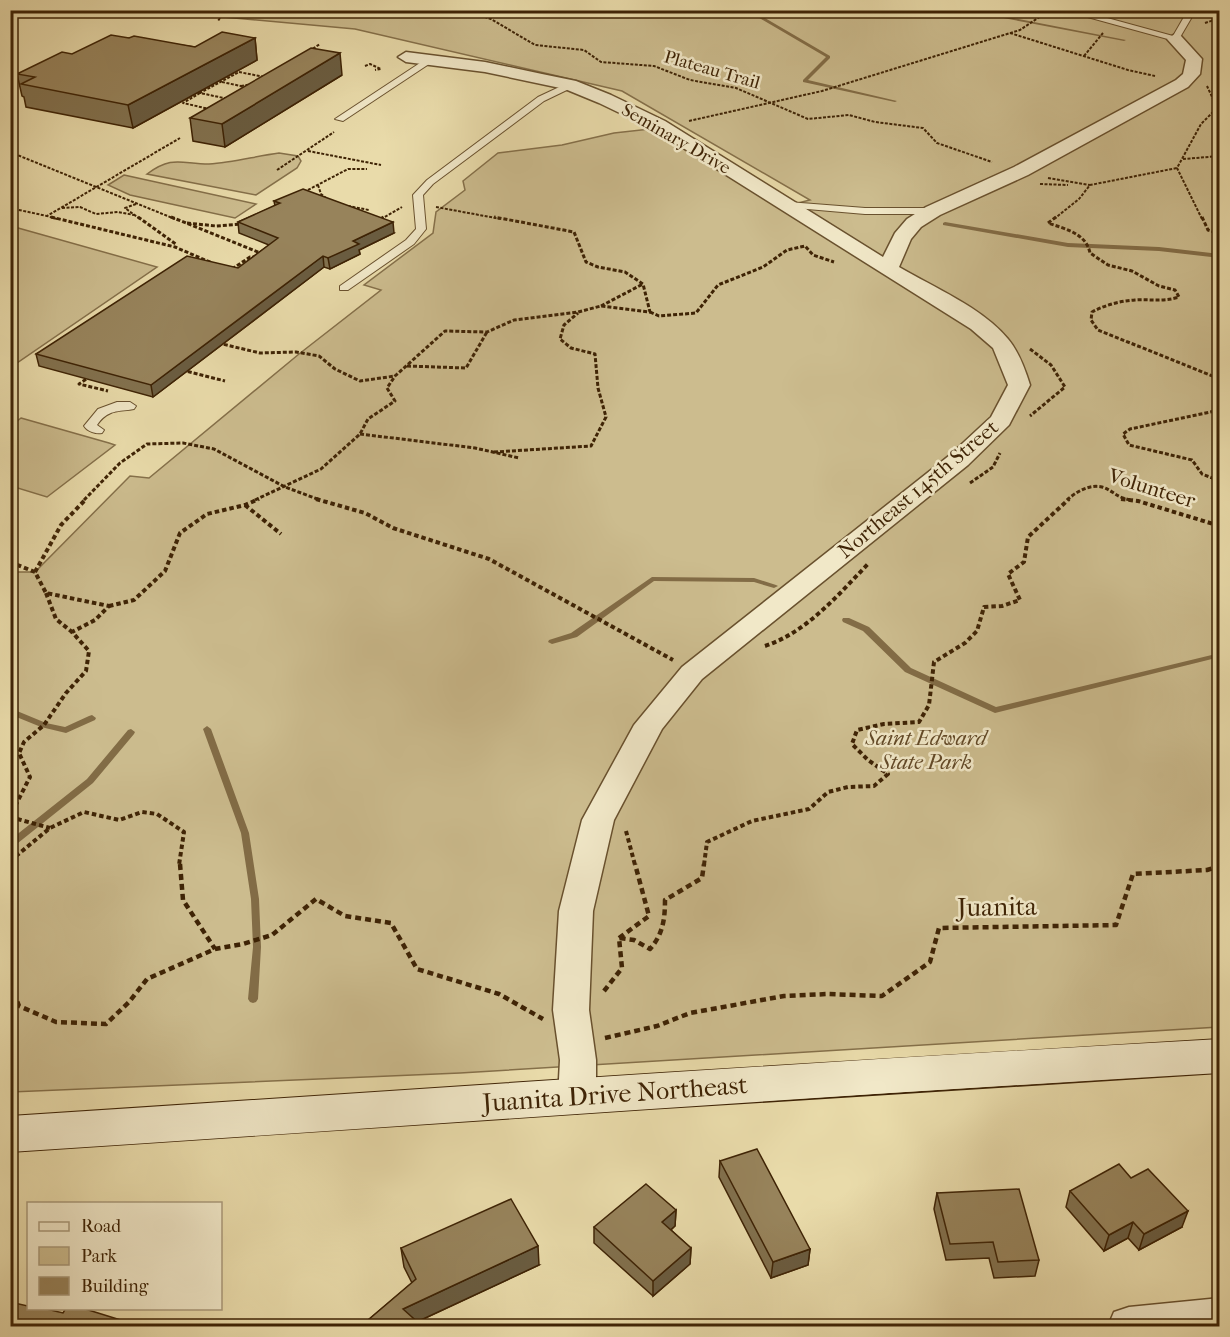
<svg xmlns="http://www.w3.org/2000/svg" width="1230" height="1337" font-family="'IM FELL French Canon',serif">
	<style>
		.green { fill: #ccbc8e; stroke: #85704a; stroke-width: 1.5 }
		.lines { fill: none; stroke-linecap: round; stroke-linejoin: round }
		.stream { fill: #826c46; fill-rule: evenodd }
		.lane-casing { stroke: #69512e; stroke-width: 2 }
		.street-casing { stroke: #69512e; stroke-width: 3 }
		.secondary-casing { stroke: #3e2305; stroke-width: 2 }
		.path-far3 { stroke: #3e2305; stroke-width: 2; stroke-dasharray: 3 1.5; stroke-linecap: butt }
		.path-far2 { stroke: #3e2305; stroke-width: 3; stroke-dasharray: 4 2; stroke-linecap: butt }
		.path-far1 { stroke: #3e2305; stroke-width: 4; stroke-dasharray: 4.5 3; stroke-linecap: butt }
		.path { stroke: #3e2305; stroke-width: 4.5; stroke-dasharray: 6 4; stroke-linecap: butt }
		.lane { fill: #f1e8c8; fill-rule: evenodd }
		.street { fill: #f1e8c8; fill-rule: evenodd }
		.secondary { fill: #f1e8c8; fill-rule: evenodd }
		.wall { fill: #82714e; stroke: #3e2305; stroke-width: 1.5 }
		.shaded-wall { fill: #6a5c40; stroke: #3e2305; stroke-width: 1.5 }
		.building { fill: #97835b; stroke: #3e2305; stroke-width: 1.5 }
		.labels { text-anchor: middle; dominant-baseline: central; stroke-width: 5; stroke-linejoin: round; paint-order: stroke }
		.far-street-label { font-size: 18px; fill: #3e2305; stroke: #f1e8c8 }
		.street-label { font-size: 21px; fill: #3e2305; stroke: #f1e8c8 }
		.park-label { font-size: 21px; font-style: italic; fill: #624927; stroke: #f1e8c8 }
		.near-street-label { font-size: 26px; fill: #3e2305; stroke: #f1e8c8 }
	</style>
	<rect width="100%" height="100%" fill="#e9dbaa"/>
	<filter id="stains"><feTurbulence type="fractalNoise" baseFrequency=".00333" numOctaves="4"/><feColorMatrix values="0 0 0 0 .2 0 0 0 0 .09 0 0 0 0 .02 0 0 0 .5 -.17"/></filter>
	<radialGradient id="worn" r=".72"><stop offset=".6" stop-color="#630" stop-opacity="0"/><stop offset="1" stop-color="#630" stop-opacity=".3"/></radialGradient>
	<g class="green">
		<path d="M157,11H1219V1027L460,1073L11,1092L10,572H35L130,476L149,478L299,354L381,290L364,285L433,233L436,212L465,190L463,181L498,153L562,145L614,133L650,129L782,207L810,200L622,91L355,29Z"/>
		<path d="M279,153L298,156L301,161L297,168L256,195L147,174C173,155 181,164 209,164C232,163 256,156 279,153Z"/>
		<path d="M124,175L256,204L235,218L130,195L108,185Z"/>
		<path d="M11,226L157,267L11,367Z"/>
		<path d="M21,418L109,443L115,445L47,497L11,486V426Z"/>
	</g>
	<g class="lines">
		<g class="stream">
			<path d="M733,10H742L758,14L830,56V58L808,80L897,101L895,102L803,82V80L826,57L756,16Z"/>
			<path d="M937,10H950L921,15L919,14Z"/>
			<path d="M961,10H972L1126,40L1124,41Z"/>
			<path d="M945,222L1068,243L1159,247L1220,254V258L1159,251L1068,247L943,225V223Z"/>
			<path d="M652,577L754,578L776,585L778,586L774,588L754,582L654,581L577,637L552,644L548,642L549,640L571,633Z"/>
			<path d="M843,618H849L869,627L911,668L996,707L1220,653V657L995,713L905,672L863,631L843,622L842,620Z"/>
			<path d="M17,711L46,723L65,727L89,716L92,715L96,718L95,720L66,733L41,727L14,716L13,714Z"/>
			<path d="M207,726L211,729L249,833L259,899L261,947L258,999L256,1002L253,1003L250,1002L248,999L253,947L251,899L241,833L203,729Z"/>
			<path d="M131,729L135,732L134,734L93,783L13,847L10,848V840L87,779L128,730Z"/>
		</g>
		<g class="lane-casing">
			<g id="lane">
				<path d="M1062,10H1078L1173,36L1188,10H1196L1179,39L1175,41Z"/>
				<path d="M429,57L433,60L432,62L343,121L335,119Z"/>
				<path d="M570,82L574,85L573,87L544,101L433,184L423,195L426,229L414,244L348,290H340V286L406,240L416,229L413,195L427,180L538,97Z"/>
				<path d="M788,202L865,208H933L938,211L933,214H865L784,207L783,205Z"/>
				<path d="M117,402H130L136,406L134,409C118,412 108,409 97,425L104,430L102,433C96,434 88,432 84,426L98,409Z"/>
			</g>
		</g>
		<g class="street-casing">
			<g id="street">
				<path d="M1175,34L1181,36L1202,59L1200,74L1188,87L1028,175L940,215L921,227L911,239L899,267C933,287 983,308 1008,339C1019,352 1025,369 1030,385L1009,425L968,465L702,679L662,729L614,820L593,911L589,1010L596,1060V1098L590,1109L577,1113L564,1109L558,1098L560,1060L553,1010L559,911L582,820L634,725L682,667L950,455L991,417L1008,385L993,348L971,329L653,129L599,103L565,89L485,72L406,62L398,57L406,52L485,62L542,74L576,81L611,95L665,121L883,257L895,233L907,219L926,207L1014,167L1176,80L1183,74L1186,60L1167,39Z"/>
				<path d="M1220,1298V1326H1108L1114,1312L1129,1307Z"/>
			</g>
		</g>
		<g class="secondary-casing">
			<path id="secondary" d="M1220,1039V1073C816,1096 414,1126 10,1152V1116C414,1090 816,1061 1220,1039Z"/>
		</g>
		<g class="path-far3">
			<path d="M216,10L220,18L218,21"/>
			<path d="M463,10L491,19L535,45L584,50L601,62L654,66L690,80L736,88L808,119L849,115L875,122L923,128L937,143L992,162"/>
			<path d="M1205,23L1220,18"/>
			<path d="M1010,33L1128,70L1155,76"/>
			<path d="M309,51L320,44"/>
			<path d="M1084,56L1103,33"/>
			<path d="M365,66L370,64L381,69L375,70"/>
			<path d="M239,72L290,82L252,104L200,93Z"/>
			<path d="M222,82L241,86L243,89"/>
			<path d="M241,86L254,84"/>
			<path d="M200,93L183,103L209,109"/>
			<path d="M689,121L822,91L1020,30L1050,10"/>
			<path d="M308,151L381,165"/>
			<path d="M10,152L175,219"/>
			<path d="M1183,159L1220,156"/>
			<path d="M277,170L334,132"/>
			<path d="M1048,178L1090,185"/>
			<path d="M1040,184L1068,185"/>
			<path d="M318,185L321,194L327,199"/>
			<path d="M304,192L348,169H367"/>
			<path d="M136,204L125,208L140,219"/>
			<path d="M348,206L369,210"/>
			<path d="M436,207L501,219"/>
			<path d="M10,208L47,216"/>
			<path d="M62,208L80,207L96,214L118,212L134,215"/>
			<path d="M57,219L47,216L180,138"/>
			<path d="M381,219L402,207"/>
			<path d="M1054,219L1079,199L1090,185L1177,168"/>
			<path d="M1202,219L1177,168L1201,124L1213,112V99L1207,86"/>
		</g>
		<g class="path-far2">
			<path d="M51,217L175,247L212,263"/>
			<path d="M138,217L177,245"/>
			<path d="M171,217L263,254"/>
			<path d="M1056,217L1048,223C1065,229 1086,233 1090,253L1108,265L1132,271L1159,286L1175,290L1179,297C1164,302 1150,299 1135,300C1120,301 1105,305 1092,312L1091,320L1098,330L1220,379"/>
			<path d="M1202,217L1208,230L1220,234"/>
			<path d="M380,219L384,217"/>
			<path d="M187,223L216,226L243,224"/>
			<path d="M232,269L250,257H257"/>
			<path d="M601,306L643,284"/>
			<path d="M650,312L659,316L696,313L718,285L763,267L787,250L805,246L813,255L834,262"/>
			<path d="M218,343L260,353L296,352L319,356L335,369L360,381L395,376"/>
			<path d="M1030,349L1051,365L1065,387L1030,416"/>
			<path d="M407,366L466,368L487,332"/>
			<path d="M182,370L225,381"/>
			<path d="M91,376L79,384L108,391"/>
			<path d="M1220,410L1130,429L1123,434L1129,445L1192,460L1202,474L1220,481"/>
			<path d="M360,434L475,448L519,458"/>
			<path d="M494,452L591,446L606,417L598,388L595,354L571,348L560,339L564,325L578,313"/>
			<path d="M970,483L993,467L1000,453"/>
			<path d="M84,500L120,463L147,444L183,443L214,449L285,487L320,500"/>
			<path d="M255,500L321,469L360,434L368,419L395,401L387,388L395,376L445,331L487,332L514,320L578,312L601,306L650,312L643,284L625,272L598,267L586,262L574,232L494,217"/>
			<path d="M1067,500C1076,492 1089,484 1102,487C1113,490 1117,499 1133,500"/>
		</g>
		<g class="path-far1">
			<path d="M316,499L365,513L393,528L489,559L673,660"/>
			<path d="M1121,499L1138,501L1220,526"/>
			<path d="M245,505L281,534"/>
			<path d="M10,562L35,572L46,593L109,606L95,620L72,632L89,651L86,671L66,693L44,725L24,742L19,753L30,777L10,816"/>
			<path d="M35,572L61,525L86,499"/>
			<path d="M46,593L56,619L72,632"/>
			<path d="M109,606L134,600L165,571L180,533L207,514L245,505L259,499"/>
			<path d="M765,646C807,632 838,595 868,564"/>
			<path d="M10,817L50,828"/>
			<path d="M626,831L635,865"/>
			<path d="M10,861L50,828L84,812L119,820L142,812L157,814L184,832L179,865"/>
			<path d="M704,865L707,842L752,821L809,809L828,792L848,787L874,786L888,774L868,760L852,744L857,730L884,724L919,722L929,705L934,662L965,643L977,631L984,607L1002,606L1020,600L1008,574L1024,562L1028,537L1069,499"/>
		</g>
		<g class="path">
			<path d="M180,864L183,900L215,949"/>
			<path d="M619,938L649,916L635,864"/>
			<path d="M10,983L19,1006L56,1022L106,1024L129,1002L147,979L215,949L243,944L272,935L316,899L345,916L391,923L417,969L499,994L543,1019"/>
			<path d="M604,991L622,968L619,938L634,940L650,949C663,934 665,919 665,900L702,878L704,864"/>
			<path d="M605,1038L657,1026L690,1013L784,996L828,994L882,996L930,962L939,928L1116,925L1133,874L1207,870L1220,866"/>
		</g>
		<use href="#lane" class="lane"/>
		<use href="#street" class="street"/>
		<use href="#secondary" class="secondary"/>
	</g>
	<g class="wall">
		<path d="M129,38L195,47L255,38L257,60L133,128L26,107L24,97L22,96L17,74Z"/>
		<path d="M342,75L225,147L193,141L190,118Z"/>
		<path d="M274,201L394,233L359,250L360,254L330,269L324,267L153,397L39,366L36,354L238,268L269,245L239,233L238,222L275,206Z"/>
		<path d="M720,1161L810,1249L808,1265L771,1278L719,1177Z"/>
		<path d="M1131,1178L1182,1227L1139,1250L1128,1238L1104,1251L1066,1207L1070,1191Z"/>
		<path d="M937,1193L1039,1260L1035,1276L994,1278L989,1258L946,1260L934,1209Z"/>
		<path d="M676,1210L675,1226L671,1230L691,1248L690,1264L653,1296L594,1243V1227Z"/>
		<path d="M401,1248L539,1265L417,1322L361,1326L412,1283L404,1267Z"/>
	</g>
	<g class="shaded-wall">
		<path d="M255,38L257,60L133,128L128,105Z"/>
		<path d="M340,53L342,75L225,147L222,124Z"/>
		<path d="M393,222L394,233L359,250L360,254L330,269L328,258L353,241Z"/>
		<path d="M323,256L324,267L153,397L151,385Z"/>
		<path d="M676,1210L675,1226L661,1238L662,1222Z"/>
		<path d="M1188,1211L1182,1227L1139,1250L1144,1234Z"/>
		<path d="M1133,1222L1128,1238L1104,1251L1109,1235Z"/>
		<path d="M538,1246L539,1265L408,1326L403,1309Z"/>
		<path d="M691,1248L690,1264L653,1296V1281Z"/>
		<path d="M810,1249L808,1265L771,1278L773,1262Z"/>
	</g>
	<g class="building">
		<path d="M222,32L255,38L128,105L21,84L35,77L17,74L62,52L72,54L111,35L129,38L134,36L195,47Z"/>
		<path d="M311,48L340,53L222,124L190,118Z"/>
		<path d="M303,189L393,222L353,241L359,244L328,258L323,256L151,385L36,354L187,256L238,268L278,238L238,222L280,203L274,201Z"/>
		<path d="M757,1149L810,1249L773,1262L720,1161Z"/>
		<path d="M1119,1164L1131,1178L1148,1169L1188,1211L1144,1234L1133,1222L1109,1235L1070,1191Z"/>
		<path d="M646,1184L676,1210L662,1222L691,1248L653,1281L594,1227Z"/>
		<path d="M1019,1189L1039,1260L998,1262L993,1242L950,1244L937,1193Z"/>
		<path d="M511,1199L538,1246L403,1309L422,1326H361L416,1279L401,1248Z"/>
		<path d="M10,1302L28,1306V1308H42L63,1313L66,1308H82L140,1326H10Z"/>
		<path d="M653,1321L683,1326H652Z"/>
	</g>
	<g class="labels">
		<g class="far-street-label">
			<text transform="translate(712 70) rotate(16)">Plateau Trail</text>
			<text transform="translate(676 139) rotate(30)">Seminary Drive</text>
		</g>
		<g class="street-label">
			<text transform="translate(1152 488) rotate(17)">Volunteer</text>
			<text transform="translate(918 489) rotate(-40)">Northeast 145th Street</text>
		</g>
		<g class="park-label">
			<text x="926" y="738">Saint Edward<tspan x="926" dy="24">State Park</tspan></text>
		</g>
		<g class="near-street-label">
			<text transform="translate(997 907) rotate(-1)">Juanita</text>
			<text transform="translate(615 1094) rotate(-4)">Juanita Drive Northeast</text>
		</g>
	</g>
	<rect width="1230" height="1337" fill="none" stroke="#e9dbaa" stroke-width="36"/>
	<rect x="12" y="12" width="1206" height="1313" fill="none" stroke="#3e2305" stroke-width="3"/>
	<rect x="18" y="18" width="1194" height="1301" fill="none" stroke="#3e2305" stroke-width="1.5"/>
	<rect x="27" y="1202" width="195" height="108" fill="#f1e8c8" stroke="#a9997a" stroke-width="1.5"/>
	<rect x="39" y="1222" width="30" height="9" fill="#f1e8c8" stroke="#a9997a" stroke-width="1.5"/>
	<text x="81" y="1232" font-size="18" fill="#3e2305">Road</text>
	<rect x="39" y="1247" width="30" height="18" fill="#ccbc8e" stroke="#a9997a" stroke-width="1.5"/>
	<text x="81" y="1262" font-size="18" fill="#3e2305">Park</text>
	<rect x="39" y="1277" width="30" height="18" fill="#97835b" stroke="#a9997a" stroke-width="1.5"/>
	<text x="81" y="1292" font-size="18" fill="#3e2305">Building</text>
	<rect width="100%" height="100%" filter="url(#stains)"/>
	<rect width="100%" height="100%" fill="url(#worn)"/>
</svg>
